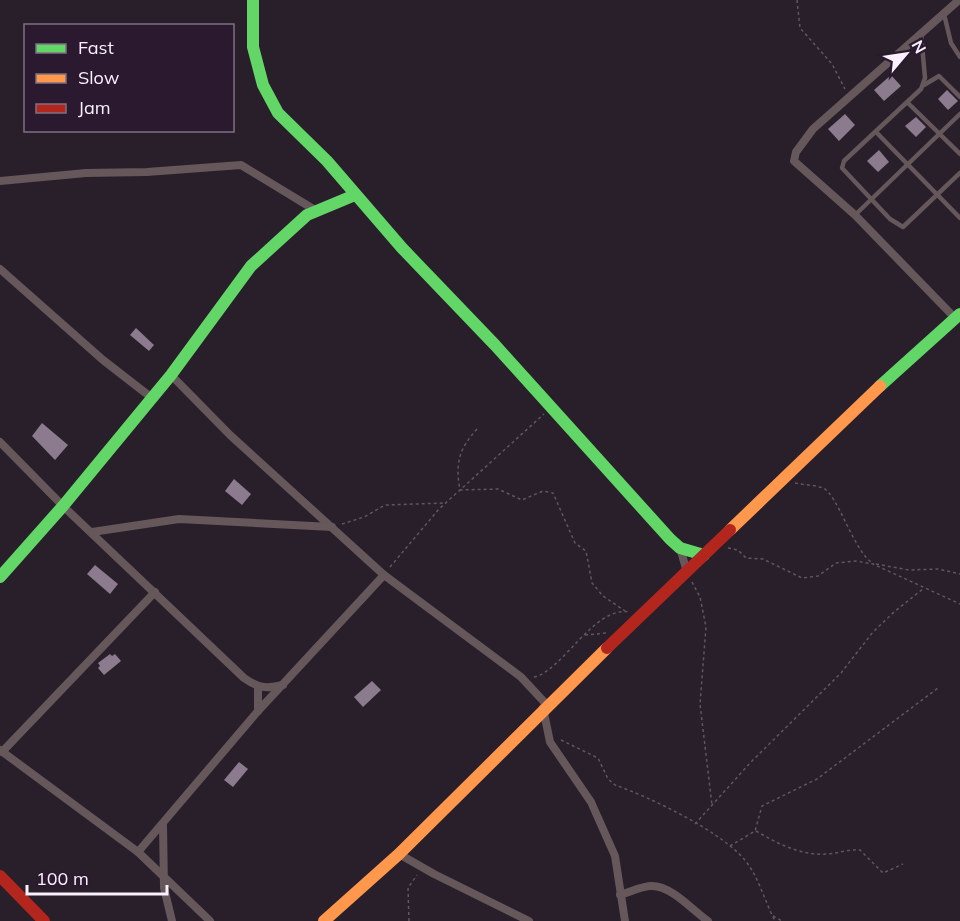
<svg xmlns="http://www.w3.org/2000/svg" width="960" height="921" font-family="Mulish,sans-serif">
	<style>
		.building { fill: #8c7b8f }
		.lines { fill: none; stroke-linecap: round; stroke-linejoin: round }
		.path { stroke: #60565c; stroke-width: 1.5; stroke-dasharray: 3 3; stroke-linecap: butt }
		.lane { stroke: #65575a; stroke-width: 4.5 }
		.street { stroke: #65575a; stroke-width: 8 }
		.fast { stroke: #63d668; stroke-width: 12 }
		.slow { stroke: #ff974d; stroke-width: 12 }
		.jam { stroke: #b3261e; stroke-width: 12 }
	</style>
	<rect width="100%" height="100%" fill="#281f2a"/>
	<g class="building">
		<path d="M891,75L901,86L884,101L874,90Z"/>
		<path d="M947,90L958,101L948,110L938,99Z"/>
		<path d="M845,114L855,125L839,141L828,129Z"/>
		<path d="M916,117L926,127L916,137L905,126Z"/>
		<path d="M879,150L889,162L878,172L867,161Z"/>
		<path d="M136,328L154,345L149,351L130,335Z"/>
		<path d="M42,423L68,445L55,460L32,436Z"/>
		<path d="M234,479L251,494L242,505L225,491Z"/>
		<path d="M95,565L118,584L110,594L87,574Z"/>
		<path d="M110,654L112,656L115,654L121,661L104,675L98,668L100,666L98,663Z"/>
		<path d="M372,681L381,690L363,707L354,697Z"/>
		<path d="M239,762L248,769L233,787L224,780Z"/>
	</g>
	<g class="lines">
		<g class="path">
			<path d="M797,0L800,28L832,64L845,89"/>
			<path d="M477,429C459,449 455,463 460,490L498,489L522,500L543,491L553,493L575,543L586,551L592,583L603,596L625,611"/>
			<path d="M795,483C804,485 815,485 823,488C838,495 852,547 871,562"/>
			<path d="M342,524L364,517L385,505L446,503"/>
			<path d="M728,548L738,550L746,558L763,559L802,578L818,576L836,563L856,561L873,564L960,604"/>
			<path d="M876,564L909,570L938,569L960,574"/>
			<path d="M390,567L439,509L544,414"/>
			<path d="M692,582L700,597L706,627L700,704L712,805"/>
			<path d="M585,635L607,633"/>
			<path d="M534,677C563,671 594,605 630,612"/>
			<path d="M561,740L598,758L608,779L615,785C650,797 720,831 744,859C758,875 765,902 775,921"/>
			<path d="M695,824L751,762L841,673L873,632L894,612L924,588"/>
			<path d="M756,831C778,844 802,856 828,854C839,853 849,849 860,850L883,873L903,864"/>
			<path d="M730,846L755,831L762,806L817,779L938,688"/>
			<path d="M773,916L782,921"/>
			<path d="M409,921L408,888L417,875"/>
		</g>
		<g class="lane">
			<path d="M944,14L951,43L960,57"/>
			<path d="M921,33L925,78L921,89L844,161L842,168L890,219L903,227L960,173"/>
			<path d="M924,85L939,76L960,97"/>
			<path d="M908,103L960,154"/>
			<path d="M877,133L960,218"/>
			<path d="M855,215L960,114"/>
		</g>
		<g class="street">
			<path d="M0,181L86,173L147,172L241,165L315,210"/>
			<path d="M0,269L103,360L152,398"/>
			<path d="M955,318L855,215L794,161L796,152L813,129L959,0"/>
			<path d="M171,375L230,435L384,575L521,677L547,705"/>
			<path d="M0,442L63,506L244,678C258,688 266,689 283,685"/>
			<path d="M92,532L179,519L332,527"/>
			<path d="M680,548L687,572"/>
			<path d="M258,687V711"/>
			<path d="M543,708L550,742L591,802L615,856L625,921"/>
			<path d="M0,750L138,852L210,921"/>
			<path d="M2,752L155,592"/>
			<path d="M163,825L164,888L172,921"/>
			<path d="M138,852L258,711L384,575"/>
			<path d="M399,854L434,874L529,921"/>
			<path d="M620,895C630,892 642,886 652,886C672,886 693,911 708,921"/>
		</g>
		<g class="fast">
			<path d="M253,0V47L263,85L278,113L327,161L402,248L495,345L670,539L680,548L704,555"/>
			<path d="M880,386L960,314"/>
			<path d="M0,577L63,506L171,375L251,266L307,215L355,195"/>
		</g>
		<g class="slow">
			<path d="M730,530L880,386"/>
			<path d="M324,921L399,854L607,648"/>
		</g>
		<g class="jam">
			<path d="M607,648L730,530"/>
			<path d="M0,876L44,921"/>
		</g>
	</g>
	<rect x="24" y="24" width="210" height="108" fill="#2b1a2f" stroke="#7e7082" stroke-width="1.5"/>
	<rect x="36" y="44" width="30" height="9" fill="#63d668" stroke="#7e7082" stroke-width="1.5"/>
	<text x="78" y="54" font-size="18" fill="#fbf0fe">Fast</text>
	<rect x="36" y="74" width="30" height="9" fill="#ff974d" stroke="#7e7082" stroke-width="1.5"/>
	<text x="78" y="84" font-size="18" fill="#fbf0fe">Slow</text>
	<rect x="36" y="104" width="30" height="9" fill="#b3261e" stroke="#7e7082" stroke-width="1.5"/>
	<text x="78" y="114" font-size="18" fill="#fbf0fe">Jam</text>
	<g transform="translate(906 54) rotate(61)" stroke="#2b1a2f" stroke-width="4.5" paint-order="stroke">
	<path d="M0-4.5L10 22L0 15L-10 22Z" fill="#fbf0fe"/>
	<text y="-9" font-size="16" font-weight="bold" text-anchor="middle" fill="#fbf0fe">N</text>
	</g>
	<path d="M27 885v9h140v-9" fill="none" stroke="#fbf0fe" stroke-width="3"/>
	<text x="36" y="885" font-size="18" fill="#fbf0fe" stroke="#2b1a2f" stroke-width="4.5" paint-order="stroke">100 m</text>
</svg>
